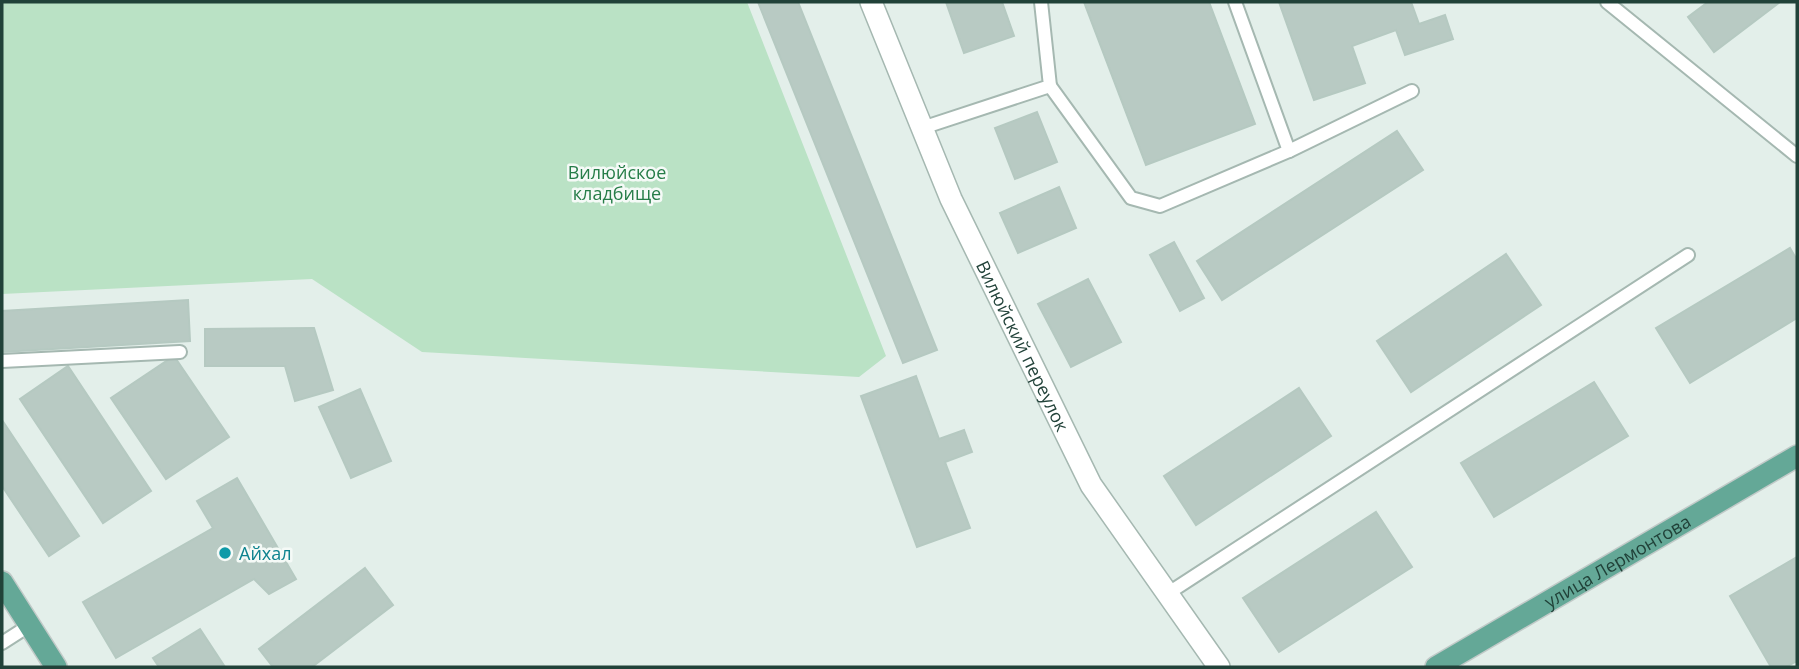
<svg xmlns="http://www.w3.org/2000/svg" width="1799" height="669" font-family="'Open Sans',sans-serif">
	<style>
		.green { fill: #bae2c5 }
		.building { fill: #b8cac3; stroke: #b5c9c1; stroke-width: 2 }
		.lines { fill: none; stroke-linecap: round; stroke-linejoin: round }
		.lane-casing { stroke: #a5b8b1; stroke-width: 16 }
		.street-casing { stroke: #a5b8b1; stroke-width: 24 }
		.primary-casing { stroke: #c1cac8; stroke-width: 24 }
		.lane { stroke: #fff; stroke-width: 12 }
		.street { stroke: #fff; stroke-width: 21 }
		.primary { stroke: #64a897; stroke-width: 21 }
		.culture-dot { fill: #0f9aa8; stroke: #f5faf7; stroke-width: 2.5 }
		.labels { text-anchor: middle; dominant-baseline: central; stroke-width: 5; stroke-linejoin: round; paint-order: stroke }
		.park-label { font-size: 18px; fill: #267d48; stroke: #f5faf7 }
		.street-label { font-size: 18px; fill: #214239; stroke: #f5faf7 }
		.culture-label { font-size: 18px; fill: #0d838f; stroke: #f5faf7; text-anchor: start }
	</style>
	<rect width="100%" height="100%" fill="#e3efea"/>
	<path class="green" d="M2,2H747L886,356L859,377L422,352L312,279L2,294Z"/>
	<g class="building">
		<path d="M758,2H798L937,350L903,363Z"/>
		<path d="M946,2H1002L1014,36L964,53Z"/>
		<path d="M1084,2H1209L1255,124L1146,165Z"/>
		<path d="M1279,2H1411L1419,24L1445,15L1453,39L1405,55L1396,30L1352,46L1365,83L1314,100Z"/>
		<path d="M1708,2H1780L1714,52L1688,17Z"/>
		<path d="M1037,112L1057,162L1015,179L995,128Z"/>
		<path d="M1397,131L1423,170L1222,300L1197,261Z"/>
		<path d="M1059,187L1076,228L1018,253L1000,213Z"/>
		<path d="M1174,242L1204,298L1180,311L1150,255Z"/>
		<path d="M1790,248L1797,260V318L1690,383L1656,328Z"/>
		<path d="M1506,254L1541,305L1411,392L1377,341Z"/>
		<path d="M1088,279L1121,342L1071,367L1038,304Z"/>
		<path d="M188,300L190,341L2,352V311Z"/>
		<path d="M314,328L333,390L295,401L285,366H205V329Z"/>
		<path d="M174,356L229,437L166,479L111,398Z"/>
		<path d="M68,366L151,491L103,523L20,399Z"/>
		<path d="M916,376L939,439L964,430L972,452L945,462L970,528L917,547L861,396Z"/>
		<path d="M1594,382L1628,436L1494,517L1461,463Z"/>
		<path d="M1299,388L1331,436L1196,525L1164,476Z"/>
		<path d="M360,389L391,461L351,478L319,407Z"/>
		<path d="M2,420L79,536L49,556L2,486Z"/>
		<path d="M237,478L296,579L269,594L254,579L116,658L83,602L213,528L197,501Z"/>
		<path d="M1376,512L1412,567L1279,652L1243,598Z"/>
		<path d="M1797,557V661L1786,667H1771L1730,596Z"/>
		<path d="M365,568L393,605L312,667H273L259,649Z"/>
		<path d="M200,629L225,667H159L153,658Z"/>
	</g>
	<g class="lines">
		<g class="lane-casing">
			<g id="lane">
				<path d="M1235,2L1289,151L1412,91"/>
				<path d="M1607,2L1797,156"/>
				<path d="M1050,86L1131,198L1160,206L1289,151"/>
				<path d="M922,128L1050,86L1041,2"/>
				<path d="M2,361L180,352"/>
				<path d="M1167,594L1688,255"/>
				<path d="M2,643L30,625"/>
			</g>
		</g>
		<g class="street-casing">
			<g id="street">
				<path id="s1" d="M871,2L951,199L1091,485L1219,667"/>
			</g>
		</g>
		<g class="primary-casing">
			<g id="primary">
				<path d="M2,582L56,667"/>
				<path id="s2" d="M1436,667L1797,456"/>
			</g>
		</g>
		<use href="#lane" class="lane"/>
		<use href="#street" class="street"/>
		<use href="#primary" class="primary"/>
	</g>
	<circle class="culture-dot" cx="225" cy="553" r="7"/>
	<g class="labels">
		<g class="park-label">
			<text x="617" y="172">Вилюйское<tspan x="617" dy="21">кладбище</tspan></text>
		</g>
		<g class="street-label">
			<text stroke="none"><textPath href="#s1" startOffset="376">Вилюйский переулок</textPath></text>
			<text stroke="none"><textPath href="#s2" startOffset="210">улица Лермонтова</textPath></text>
		</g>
		<g class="culture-label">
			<text x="239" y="553">Айхал</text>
		</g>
	</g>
	<rect width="1799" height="669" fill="none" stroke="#214239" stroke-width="7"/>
</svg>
